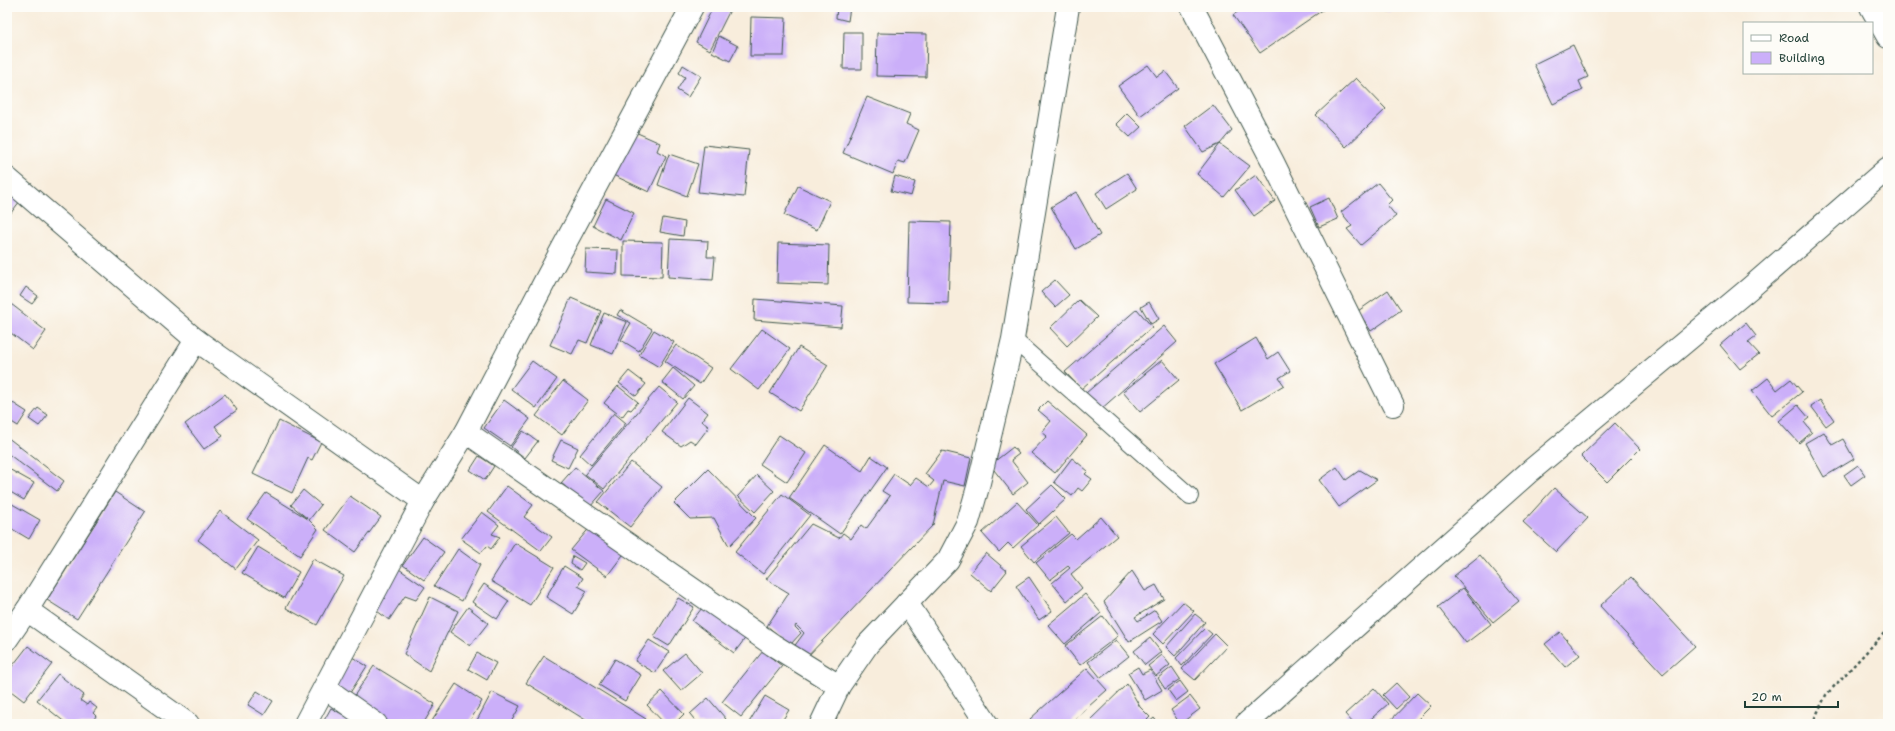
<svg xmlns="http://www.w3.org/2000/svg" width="1895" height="731" font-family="'Shantell Sans',sans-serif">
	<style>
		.building { fill: #cbaff9 }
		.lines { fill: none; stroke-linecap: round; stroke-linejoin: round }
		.service-casing { stroke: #40574d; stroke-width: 18 }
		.minor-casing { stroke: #40574d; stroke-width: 24 }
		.secondary-casing { stroke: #40574d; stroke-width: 24 }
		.path { stroke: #40574d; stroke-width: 2.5; stroke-dasharray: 3 3; stroke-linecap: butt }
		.service { stroke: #fff; stroke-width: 16 }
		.minor { stroke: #fff; stroke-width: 22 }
		.secondary { stroke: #fff; stroke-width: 22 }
	</style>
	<rect width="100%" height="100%" fill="#fdfcf7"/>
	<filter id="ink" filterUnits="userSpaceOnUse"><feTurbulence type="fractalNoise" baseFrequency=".025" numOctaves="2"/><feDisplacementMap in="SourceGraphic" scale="8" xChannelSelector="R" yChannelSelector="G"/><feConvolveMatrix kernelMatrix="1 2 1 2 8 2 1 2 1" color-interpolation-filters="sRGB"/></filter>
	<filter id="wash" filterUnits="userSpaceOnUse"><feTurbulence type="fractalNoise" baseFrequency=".012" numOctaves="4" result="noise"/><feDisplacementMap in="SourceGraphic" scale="16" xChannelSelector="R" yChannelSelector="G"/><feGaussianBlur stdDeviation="0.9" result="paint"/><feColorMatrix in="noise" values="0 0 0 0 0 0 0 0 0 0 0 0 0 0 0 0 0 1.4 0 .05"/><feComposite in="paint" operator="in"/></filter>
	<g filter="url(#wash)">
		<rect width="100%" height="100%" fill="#f8eddc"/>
		<g id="blocks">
			<g class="building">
				<path d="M713,7L731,8L710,50L696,42Z"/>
				<path d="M837,7H850L848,21L836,18Z"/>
				<path d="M1245,7H1327L1260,53L1233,15Z"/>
				<path d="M1385,7H1395L1388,12Z"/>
				<path d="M751,17L786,18L784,56H750Z"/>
				<path d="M844,32H862V69H843Z"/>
				<path d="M877,33L927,34L926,77L876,76Z"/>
				<path d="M719,36L738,46L730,61L712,52Z"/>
				<path d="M1573,45L1588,77L1579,81L1583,90L1553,104L1534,64Z"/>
				<path d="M683,65L701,76L688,97L677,90L685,77L679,73Z"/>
				<path d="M1148,65L1157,77L1165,71L1178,88L1140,116L1118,86Z"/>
				<path d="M1356,78L1386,109L1346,147L1316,115Z"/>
				<path d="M867,97L910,114L906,124L919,130L905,163L898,161L893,174L843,153Z"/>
				<path d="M1213,105L1232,130L1220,144L1250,166L1224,197L1197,174L1220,144L1203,152L1185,126Z"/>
				<path d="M1127,113L1141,127L1130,137L1116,124Z"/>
				<path d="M633,131L660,143L657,151L666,156L649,192L613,175Z"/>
				<path d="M704,145L749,150L744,197L698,192Z"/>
				<path d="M669,154L698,164L687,196L658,185Z"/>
				<path d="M1127,173L1137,189L1106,209L1096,193Z"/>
				<path d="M1256,175L1275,201L1254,216L1235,190Z"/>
				<path d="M895,176L915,182L911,196L891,191Z"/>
				<path d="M1378,183L1392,200L1387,205L1396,216L1361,245L1347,229L1352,226L1341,212Z"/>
				<path d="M798,186L830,201L817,230L784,215Z"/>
				<path d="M7,192L20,201L7,218Z"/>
				<path d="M1076,192L1100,235L1076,249L1051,207Z"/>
				<path d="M1329,198L1338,219L1319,227L1310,207Z"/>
				<path d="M606,199L634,213L621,240L593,226Z"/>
				<path d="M663,218L685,222L683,236L660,232Z"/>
				<path d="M909,221L951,222L948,303L907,302Z"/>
				<path d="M670,239L708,241L707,257H715L713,280L668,277Z"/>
				<path d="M623,241L663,242L662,277L623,276Z"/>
				<path d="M778,243L829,245L828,285L777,283Z"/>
				<path d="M586,249L618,250L617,274L585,272Z"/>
				<path d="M1055,280L1069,295L1055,307L1041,292Z"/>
				<path d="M26,287L38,296L32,304L20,296Z"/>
				<path d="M1388,290L1401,310L1371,331L1358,311Z"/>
				<path d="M571,298L601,311L587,343L579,340L572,354L550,345Z"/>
				<path d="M755,299L843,306L841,327L754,320Z"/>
				<path d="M1079,300L1097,317L1067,346L1050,328Z"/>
				<path d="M1149,302L1159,319L1151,324L1141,307Z"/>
				<path d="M11,304L46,331L33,350L7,330V309Z"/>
				<path d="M1137,309L1152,327L1081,389L1065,372Z"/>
				<path d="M620,310L652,329L639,351L621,340L631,323L617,315Z"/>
				<path d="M604,313L627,322L613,354L591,345Z"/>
				<path d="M1746,323L1756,336L1748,342L1759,354L1740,369L1720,345Z"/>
				<path d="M1164,326L1177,342L1100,410L1086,393Z"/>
				<path d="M762,329L790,349L759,390L731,369Z"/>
				<path d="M654,330L674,342L659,367L639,355Z"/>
				<path d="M1256,338L1268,359L1278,352L1290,371L1279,378L1284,385L1242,410L1214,364Z"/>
				<path d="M676,345L711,368L700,384L665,361Z"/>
				<path d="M799,347L828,365L799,411L770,393Z"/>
				<path d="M1162,360L1179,380L1140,412L1123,392Z"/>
				<path d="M532,361L557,379L536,408L511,389Z"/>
				<path d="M673,368L694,386L683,399L662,382Z"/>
				<path d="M629,371L646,384L636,396L619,383Z"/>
				<path d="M1768,378L1777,390L1791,379L1802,392L1772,416L1752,391Z"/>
				<path d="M563,381L588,400L562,435L536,416Z"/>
				<path d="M618,386L638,402L631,410L628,409L622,417L604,403Z"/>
				<path d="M659,387L677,402L604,489L585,474Z"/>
				<path d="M225,394L237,410L215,426L223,436L204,449L185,424Z"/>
				<path d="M688,398L708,413L702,421L709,427L696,444L690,440L681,446L662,432Z"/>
				<path d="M504,400L530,419L510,446L484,428Z"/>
				<path d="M1820,400L1834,420L1826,426L1811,406Z"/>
				<path d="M1047,401L1087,435L1055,473L1031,453L1047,436L1042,432L1051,421L1038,410Z"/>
				<path d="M13,403L27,412L18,426L7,419V413Z"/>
				<path d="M1798,405L1809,418L1804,422L1812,432L1799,443L1779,421Z"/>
				<path d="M38,408L48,415L39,426L29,419Z"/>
				<path d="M614,413L626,423L591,465L580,455Z"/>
				<path d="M279,421L321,442L312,460L308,458L292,493L253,474Z"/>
				<path d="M1615,423L1640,449L1607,482L1581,456Z"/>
				<path d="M523,431L538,441L525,458L511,447Z"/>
				<path d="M1824,432L1832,445L1843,439L1854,459L1824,477L1805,443Z"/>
				<path d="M779,435L806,453L787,482L760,464Z"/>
				<path d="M7,437L64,481L57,491L7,453Z"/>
				<path d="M561,440L578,448L568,468L551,460Z"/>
				<path d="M825,445L862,471L871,456L887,467L840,534L789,498Z"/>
				<path d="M1013,447L1019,454L1011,460L1028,482L1013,494L990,465Z"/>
				<path d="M942,451L971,458L965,486L943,481L933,525L805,659L793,648L804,633L796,625L795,627L801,633L790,645L767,626L789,593L766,579L811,524L839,538L843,533L851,539L861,525L866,529L890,496L882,491L894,474L910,485L916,478L929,487L934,481L925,474Z"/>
				<path d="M479,456L494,466L485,480L470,470Z"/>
				<path d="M1072,458L1088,471L1085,474L1092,479L1082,491L1078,488L1072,496L1054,482Z"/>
				<path d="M631,462L662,487L630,527L598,502Z"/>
				<path d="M1858,465L1865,475L1851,485L1844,475Z"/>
				<path d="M575,467L604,491L590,507L561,483Z"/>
				<path d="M1337,467L1346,480L1360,470L1377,480L1339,507L1319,480Z"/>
				<path d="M7,468L34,483L24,500L7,490Z"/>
				<path d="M708,469L756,518L729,546L714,518L690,519L674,503Z"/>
				<path d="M757,475L774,491L755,512L738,496Z"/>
				<path d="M1052,485L1066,499L1039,524L1026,509Z"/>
				<path d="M507,486L533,505L524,517L552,537L541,551L488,512Z"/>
				<path d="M1554,488L1588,518L1556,552L1523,522Z"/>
				<path d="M303,490L321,505L309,520L318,529L300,556L247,519L266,493L308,519L291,505Z"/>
				<path d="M115,492L145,512L77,619L47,600Z"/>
				<path d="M782,494L810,515L763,574L735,552Z"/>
				<path d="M350,496L381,517L355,552L325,530Z"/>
				<path d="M7,501L40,520L29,539L7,526Z"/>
				<path d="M1017,502L1038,525L1013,548L1008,543L999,552L982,533Z"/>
				<path d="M220,511L258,540L236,569L198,540Z"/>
				<path d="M482,512L499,525L492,534L500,537L491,549L487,546L481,553L461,539Z"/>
				<path d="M1056,517L1069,533L1034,562L1021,546Z"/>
				<path d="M1101,517L1117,536L1071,574L1082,588L1067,601L1052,583L1070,568L1068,566L1050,580L1036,563L1071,534L1076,539Z"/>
				<path d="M591,526L626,551L607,576L571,550Z"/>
				<path d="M423,537L444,552L424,580L403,565Z"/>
				<path d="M515,543L554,567L530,605L491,581Z"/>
				<path d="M258,547L299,572L284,598L242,573Z"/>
				<path d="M458,549L480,565L462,601L434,586Z"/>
				<path d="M986,553L1007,571L991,591L970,573Z"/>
				<path d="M1480,555L1519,601L1493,622L1454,576Z"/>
				<path d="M573,556L585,563L580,570L571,564Z"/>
				<path d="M313,559L344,576L317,625L286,608Z"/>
				<path d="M564,566L583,578L578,586L587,591L573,614L546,597Z"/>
				<path d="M396,567L425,587L416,600L405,596L389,620L373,608Z"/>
				<path d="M1132,571L1145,591L1156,585L1164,599L1135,617L1138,621L1155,610L1162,621L1129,642L1104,602Z"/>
				<path d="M1029,577L1052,611L1039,620L1016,586Z"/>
				<path d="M1631,577L1695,646L1663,674L1600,606Z"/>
				<path d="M484,584L509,601L497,619L472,602Z"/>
				<path d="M1463,588L1491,624L1466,643L1438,607Z"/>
				<path d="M1085,594L1101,613L1065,644L1048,625Z"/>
				<path d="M430,597L458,611L429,671L404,654Z"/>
				<path d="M678,598L694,607L669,646L654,637Z"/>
				<path d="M1183,602L1194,611L1163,644L1153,634Z"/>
				<path d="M705,604L747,636L734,653L692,621Z"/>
				<path d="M468,607L488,623L470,646L450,632Z"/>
				<path d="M1195,614L1205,622L1175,656L1166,647Z"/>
				<path d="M1103,616L1118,636L1080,665L1065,646Z"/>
				<path d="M1205,628L1212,634L1182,666L1176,658Z"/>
				<path d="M1560,632L1580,655L1565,667L1545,644Z"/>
				<path d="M1215,634L1227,646L1195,680L1182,669Z"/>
				<path d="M1150,638L1161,652L1145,665L1134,651Z"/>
				<path d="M649,640L669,652L655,673L635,661Z"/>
				<path d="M1116,640L1129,656L1101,678L1088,662Z"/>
				<path d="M28,646L52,664L24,701L7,688V673Z"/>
				<path d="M763,651L782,666L741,717L722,702Z"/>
				<path d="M477,653L496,663L487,680L468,669Z"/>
				<path d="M685,653L702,673L681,691L663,671Z"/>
				<path d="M1162,655L1170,665L1156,676L1148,666Z"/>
				<path d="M544,656L646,719L642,724H592L526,683Z"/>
				<path d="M352,657L367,666L348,696L335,686Z"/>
				<path d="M615,659L641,675L625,701L599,685Z"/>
				<path d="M374,666L435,704L423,724H392L352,699Z"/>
				<path d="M1138,667L1142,674L1150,670L1162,690L1145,700L1128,673Z"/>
				<path d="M1172,667L1180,679L1165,689L1158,678Z"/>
				<path d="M1087,668L1107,690L1069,724H1034L1030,719Z"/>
				<path d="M58,674L84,695L80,700L87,705L89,702L97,708L93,713L96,716L94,719L98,723L97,724H67L37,700Z"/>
				<path d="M1180,681L1188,692L1176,701L1168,690Z"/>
				<path d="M1396,683L1409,697L1396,709L1383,695Z"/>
				<path d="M456,684L482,701L468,724H430Z"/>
				<path d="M1127,684L1140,707L1150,717L1143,724H1091L1089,721Z"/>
				<path d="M1374,688L1388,704L1365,724H1354L1345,714Z"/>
				<path d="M257,691L273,701L264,715L248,705Z"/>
				<path d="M662,691L684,714L674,724H665L647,705Z"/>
				<path d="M492,692L520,706L510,724H475Z"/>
				<path d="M1417,693L1431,706L1413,724H1387Z"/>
				<path d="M765,696L789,710L780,724H748Z"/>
				<path d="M1190,696L1200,709L1180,724L1171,710Z"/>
				<path d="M708,698L726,719L720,724H698L690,714Z"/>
				<path d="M331,708L360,724H322Z"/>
				<path d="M1154,718L1159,724H1147Z"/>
			</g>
		</g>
	</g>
	<g filter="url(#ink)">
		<use href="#blocks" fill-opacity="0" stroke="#40574d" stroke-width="1"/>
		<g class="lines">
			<g class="service-casing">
				<path id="service" d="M1013,339L1190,496"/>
			</g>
			<g class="minor-casing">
				<g id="minor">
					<path d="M1192,7L1273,162L1393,405"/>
					<path d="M1871,7L1888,37"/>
					<path d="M7,178L196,340L423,501"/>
					<path d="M466,432L773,645L839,686"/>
					<path d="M907,603L987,724"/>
					<path d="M27,610L188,724"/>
					<path d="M7,639L27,610L196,340"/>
					<path d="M325,688L376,724"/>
					<path d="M821,724L839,686L868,644L948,560L968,522L978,487L1013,339L1068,7"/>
					<path d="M1246,724L1529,472L1750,288L1888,168"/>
				</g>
			</g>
			<g class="secondary-casing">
				<path id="secondary" d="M305,724L423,501L466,432L545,281L692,7"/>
			</g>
			<path class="path" d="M1812,724L1826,695L1888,629"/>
			<use href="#service" class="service"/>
			<use href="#minor" class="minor"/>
			<use href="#secondary" class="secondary"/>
		</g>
	</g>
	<rect width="1895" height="731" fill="none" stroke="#fdfcf7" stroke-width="24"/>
	<rect x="1743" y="22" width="130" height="52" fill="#fdfcf7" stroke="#a4b0a9"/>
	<rect x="1751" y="35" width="20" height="6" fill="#ffffff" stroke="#a4b0a9"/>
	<text x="1779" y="42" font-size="12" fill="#1f3d34">Road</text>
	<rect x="1751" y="52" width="20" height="12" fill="#cbaff9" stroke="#a4b0a9"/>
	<text x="1779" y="62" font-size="12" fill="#1f3d34">Building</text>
	<path d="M1745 701v6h93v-6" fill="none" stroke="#1f3d34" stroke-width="2"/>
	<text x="1751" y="701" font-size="12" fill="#1f3d34" stroke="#fdfcf7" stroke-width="3" paint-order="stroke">20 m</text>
</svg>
